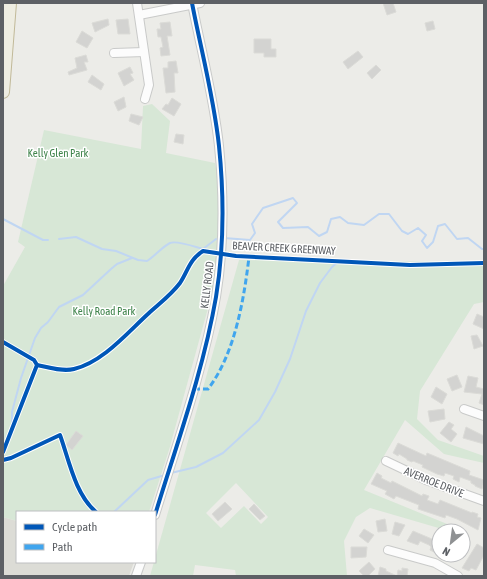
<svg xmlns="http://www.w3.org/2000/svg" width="487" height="579" font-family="'Asap Condensed',sans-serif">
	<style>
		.education { fill: #dcdcd6 }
		.green { fill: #d7e7d6; fill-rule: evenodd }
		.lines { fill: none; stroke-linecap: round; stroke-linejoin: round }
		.stream { stroke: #c0d6f2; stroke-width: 2 }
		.building { fill: #d3d3d1; stroke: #dbdbd7 }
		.minor-casing { stroke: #c9cac9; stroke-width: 10 }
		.highway-casing { stroke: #c1b998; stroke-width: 14 }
		.minor { stroke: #fcfcfc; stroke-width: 8 }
		.highway { stroke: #eeede2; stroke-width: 12 }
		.quiet { stroke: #40a5ee; stroke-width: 3; stroke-dasharray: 6 3; stroke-linecap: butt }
		.cycleway-casing { stroke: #fff; stroke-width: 6 }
		.cycleway { stroke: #0057b8; stroke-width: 4 }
		.labels { text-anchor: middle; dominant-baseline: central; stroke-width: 3; stroke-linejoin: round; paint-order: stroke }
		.park-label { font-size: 11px; fill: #3e834a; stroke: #fff }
		.street-label { font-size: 11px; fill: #5d6065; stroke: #fff }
	</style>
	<rect width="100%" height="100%" fill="#ecece8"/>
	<path class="education" d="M3,517L17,521V562H134L129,576H3Z"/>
	<g class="green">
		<path d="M152,104L170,121L166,153L215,163L224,209L216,279L169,450L149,512H17V521L3,517V286L25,247L18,242L44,130L141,149L143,106Z"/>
		<path d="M239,260L484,262V302L474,304L420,391L417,419L438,440L484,456V463L444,454L405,420L364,490L452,526L449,531L370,508L356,517L344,541L347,576H236L235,570L195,565L193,576H150ZM236,483L268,517L261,524L244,506L221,528L206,513Z"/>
	</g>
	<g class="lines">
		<g class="stream">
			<path d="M3,219L43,240H48"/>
			<path d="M224,238L250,240L255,233L252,224L263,208L293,198L297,203L278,222L283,228L308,227L319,236L327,232L331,219L340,217L348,223L364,225L379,214H389L402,231L408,234L418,228L426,235L422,241L427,248L433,242L438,226L445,224L457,239L468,238L482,249H484"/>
			<path d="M59,239L76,237L102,249L116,251L138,260L147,261C155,256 162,247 170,243C177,240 195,247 203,249L216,239"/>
			<path d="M3,452L12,425V412L21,378L35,338L41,328L48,322L59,307L83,295L111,269L117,264L132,258"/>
			<path d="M171,473L196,467L223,453L259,420L275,392L290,359L306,311L320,283L332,267L340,260"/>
			<path d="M114,512L148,480L165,475"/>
		</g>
	</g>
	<g class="building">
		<path d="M383,3H393L396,12L387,15Z"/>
		<path d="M108,19L109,25L95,32L92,23Z"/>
		<path d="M128,19L130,34H118L116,20Z"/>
		<path d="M433,21L435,29L427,31L425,23Z"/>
		<path d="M170,22L172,36H167L170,55L161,56L160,48L163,47L161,37H158L157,29H161L160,23Z"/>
		<path d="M82,31L93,38L87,48L76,42Z"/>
		<path d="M254,39H271V49H276V57H264V53H254Z"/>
		<path d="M358,51L363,57L348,69L343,62Z"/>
		<path d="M86,55L88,62H84L87,70L69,75L68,72L77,68L75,58Z"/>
		<path d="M176,61L178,73H174L175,92L166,93L163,68H168V62Z"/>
		<path d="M376,65L381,70L372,79L367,73Z"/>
		<path d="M130,67L133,73L130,74L134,80L124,86L118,73Z"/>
		<path d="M92,75L104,84L101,90L88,82Z"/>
		<path d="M124,97L126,107L118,111L114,102Z"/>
		<path d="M172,98L181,104L174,116L162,109L166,104L168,105Z"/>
		<path d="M131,114L143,117L139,125L129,121Z"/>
		<path d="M176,134L184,135L183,144L174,142Z"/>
		<path d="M477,314L484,317V329L473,324Z"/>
		<path d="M477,335L483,346L474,349L471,336Z"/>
		<path d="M457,375L462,387L452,391L447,379Z"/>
		<path d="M468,376L478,378L476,387L484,389V405L479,403L482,394L464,392Z"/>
		<path d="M436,387L447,394L442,404L431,397Z"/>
		<path d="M444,409L445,419L430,422L428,411Z"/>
		<path d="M449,422L454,425L451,429L457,434L451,442L440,433Z"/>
		<path d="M466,427L484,436V444L463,438Z"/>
		<path d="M76,431L83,436L72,450L66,445Z"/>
		<path d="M398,443L426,456L427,453L470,471L469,475L484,480L482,489L475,486V485L471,483V481L460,477L459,482L453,479L454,476L445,473L444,476L437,474L422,467L423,465L413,461L412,462L407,460V459L399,454L398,456L393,453Z"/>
		<path d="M377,473L382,476L381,478L391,483L392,481L422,496L423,494L429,496L427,500L438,504L440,500L472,513V512L478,514L477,517L481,518L478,530L457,519L446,515L445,518L418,509L419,505L396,496L394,499L385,494L387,491L371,484Z"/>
		<path d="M225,502L232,509L218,521L212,514Z"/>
		<path d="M254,504L265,516L260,520L249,509Z"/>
		<path d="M385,519L387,531L378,532L376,521Z"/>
		<path d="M395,522L405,525L399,536L392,534Z"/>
		<path d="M364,529L374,535L368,543L359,536Z"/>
		<path d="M413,531L439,542L434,552L430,550L431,547L429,545L420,541L418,545L407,541Z"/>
		<path d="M477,544L484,548V555L476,570L471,568L469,571L462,568Z"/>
		<path d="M351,547H367L366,557L351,558Z"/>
		<path d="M369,562L375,569L368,576H364L359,571Z"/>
		<path d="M380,567L386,569V571L397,576H378Z"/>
		<path d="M402,568L408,569L407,576H397L398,570L402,571Z"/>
	</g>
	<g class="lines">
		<g class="minor-casing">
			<g id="minor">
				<path d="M137,3L149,85L145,99"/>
				<path d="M139,15L200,3"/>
				<path d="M114,53L144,52"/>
				<path d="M464,409L484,416"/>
				<path d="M386,461L426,480L484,501"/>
				<path d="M155,515C177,443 203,372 216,297C224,248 224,195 219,146C214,98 201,50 192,3"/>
				<path d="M388,550L435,563L458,576"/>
				<path d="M136,576L141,562"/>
			</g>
		</g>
		<g class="highway-casing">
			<path id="highway" d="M3,92L10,3"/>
		</g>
		<use href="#minor" class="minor"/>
		<use href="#highway" class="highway"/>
		<path class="quiet" d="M194,389H208C235,354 244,299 249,257"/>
		<g class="cycleway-casing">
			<g id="cycleway">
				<path d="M3,342L34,360L37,365L3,452"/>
				<path d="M37,365C48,367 62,372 74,369C103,362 127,333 149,313C160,303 171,295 180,283C188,271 189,260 203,251L236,256L410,265L484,263"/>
				<path d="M3,460L11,458L60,435C69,460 75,494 96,512"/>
				<path d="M155,515C177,443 203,372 216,297C224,248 224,195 219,146C214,98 201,50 192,3"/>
			</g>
		</g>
		<use href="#cycleway" class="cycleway"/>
	</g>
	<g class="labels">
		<g class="park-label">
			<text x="58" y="153">Kelly Glen Park</text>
			<text x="104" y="311">Kelly Road Park</text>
		</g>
		<g class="street-label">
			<text transform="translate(284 248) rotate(3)">BEAVER CREEK GREENWAY</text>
			<text transform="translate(207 285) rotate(-83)">KELLY ROAD</text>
			<text transform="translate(434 482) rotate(22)">AVERROE DRIVE</text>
		</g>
	</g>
	<rect width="487" height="579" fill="none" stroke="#5d6065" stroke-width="8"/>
	<rect x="16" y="511" width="140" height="52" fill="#ffffff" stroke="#bebfc1"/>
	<rect x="24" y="524" width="20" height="6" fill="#0057b8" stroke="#bebfc1"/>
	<text x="52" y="531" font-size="12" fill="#5d6065">Cycle path</text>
	<rect x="24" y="544" width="20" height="6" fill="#40a5ee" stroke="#bebfc1"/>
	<text x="52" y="551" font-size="12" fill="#5d6065">Path</text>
	<g transform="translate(451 543) rotate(209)"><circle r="19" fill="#ffffff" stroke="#bebfc1"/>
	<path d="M0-3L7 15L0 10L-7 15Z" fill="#8f9193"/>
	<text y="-6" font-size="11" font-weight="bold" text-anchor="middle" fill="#5d6065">N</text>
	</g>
</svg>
